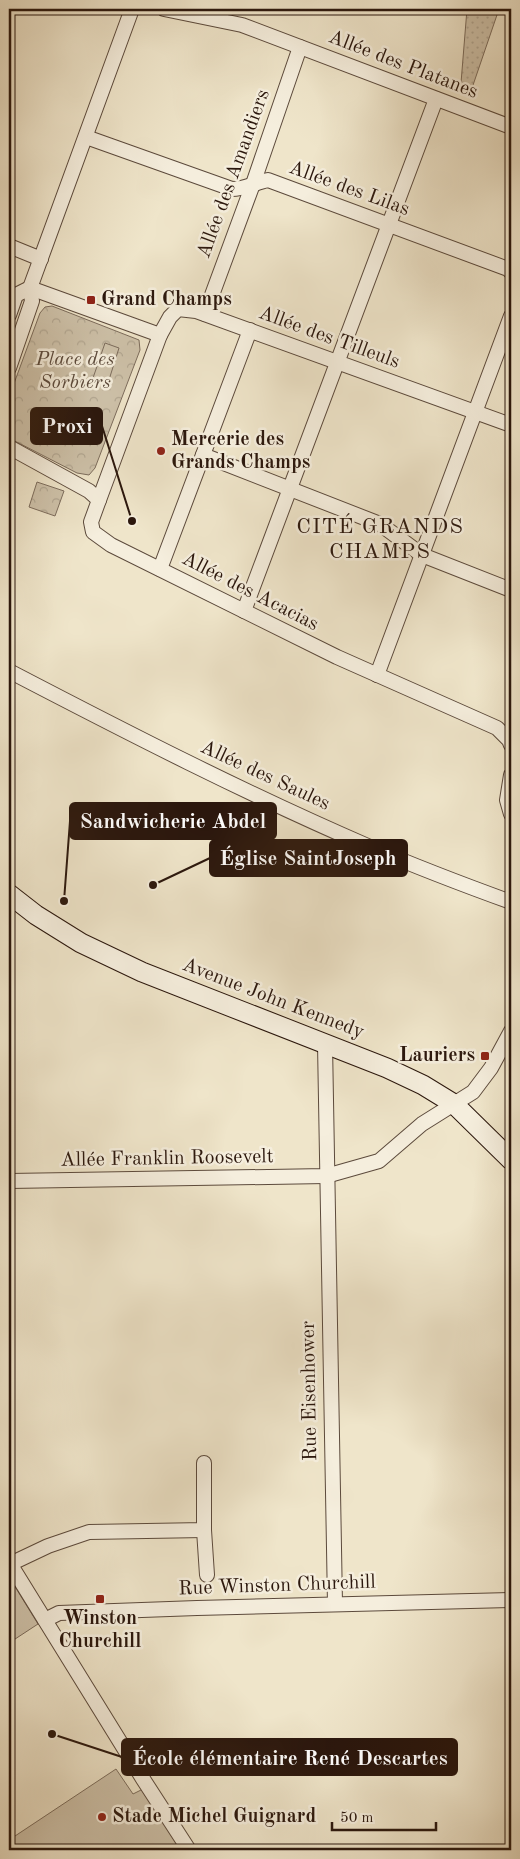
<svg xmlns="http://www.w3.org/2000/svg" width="520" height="1859" font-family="'Old Standard TT',serif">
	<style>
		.grass { fill: url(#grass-dots); stroke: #7c6c5c }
		.park { fill: url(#park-crowns); stroke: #7c6c5c }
		.garden { fill: #cec2aa; stroke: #7c6c5c }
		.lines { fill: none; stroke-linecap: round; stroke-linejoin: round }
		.street-casing { stroke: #5c4a3c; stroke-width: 16 }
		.secondary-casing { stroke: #2b170d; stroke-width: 21 }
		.street { stroke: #f5eedd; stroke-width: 14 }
		.secondary { stroke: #f5eedd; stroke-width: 19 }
		.poi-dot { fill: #8f2418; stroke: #f5eedd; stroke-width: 2 }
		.labels { text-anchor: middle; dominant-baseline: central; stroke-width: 5; stroke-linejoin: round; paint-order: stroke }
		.street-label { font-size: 20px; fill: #2b170d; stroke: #f5eedd }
		.poi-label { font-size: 20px; font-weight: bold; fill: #2b170d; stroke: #f5eedd; text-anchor: start }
		.park-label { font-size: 20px; font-style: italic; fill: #5c4a3c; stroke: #f5eedd }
		.quarter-label { font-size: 22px; letter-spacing: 1px; fill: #2b170d; stroke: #f5eedd }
		.leader { fill: none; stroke: #2b170d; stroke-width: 2 }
		.callout-dot { fill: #2b170d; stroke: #f5eedd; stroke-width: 2 }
		.callout { fill: #2b170d; stroke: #2b170d; stroke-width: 2 }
		.callout-label { font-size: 21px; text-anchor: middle; font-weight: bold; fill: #fff }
	</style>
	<defs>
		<pattern id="grass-dots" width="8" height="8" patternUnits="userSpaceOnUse" patternTransform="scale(1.25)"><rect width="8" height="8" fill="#cec2aa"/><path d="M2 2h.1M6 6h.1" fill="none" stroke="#b1a691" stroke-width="1.8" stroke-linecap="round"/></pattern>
		<pattern id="park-crowns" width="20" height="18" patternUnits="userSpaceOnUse" patternTransform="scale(1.25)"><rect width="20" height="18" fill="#cec2aa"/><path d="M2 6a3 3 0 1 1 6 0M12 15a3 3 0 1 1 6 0" fill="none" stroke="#b1a691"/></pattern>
	</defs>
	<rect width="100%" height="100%" fill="#efe5ca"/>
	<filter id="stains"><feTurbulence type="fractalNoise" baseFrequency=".004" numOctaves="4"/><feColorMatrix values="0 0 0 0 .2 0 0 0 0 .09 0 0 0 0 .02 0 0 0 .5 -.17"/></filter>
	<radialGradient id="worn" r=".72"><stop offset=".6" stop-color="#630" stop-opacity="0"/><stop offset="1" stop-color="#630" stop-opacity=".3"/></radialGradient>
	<path class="grass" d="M467,9H499L471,91L461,83Z"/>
	<g class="park">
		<path d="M52,306L139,340L140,350L95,468L89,475L77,473L9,438V397L40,313L45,307Z"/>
		<path d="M37,482L64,491L55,516L29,507Z"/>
	</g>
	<g class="garden">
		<path d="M105,343L119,348L108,383L93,378Z"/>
		<path d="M9,1577L38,1624L9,1643Z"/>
		<path d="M116,1769L133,1794L143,1789L182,1850H9V1840Z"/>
	</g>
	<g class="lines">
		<g class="street-casing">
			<g id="street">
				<path d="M164,9L242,25L511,127"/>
				<path d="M86,137L232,189C244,189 255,183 268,180L508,269L511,272"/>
				<path d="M9,246L41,259"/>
				<path d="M30,288L160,335L170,317L178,309L196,311L511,425"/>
				<path d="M205,314L253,184L300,47"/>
				<path d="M9,315L16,295L30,288"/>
				<path d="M9,368L32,301L30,288L132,9"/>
				<path d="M9,447L89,491L99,500L91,522L93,532L111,545L337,657L497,728L509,740L511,745"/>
				<path d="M203,455L380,524L422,555L511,590"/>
				<path d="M99,500L160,335"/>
				<path d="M160,569L250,330"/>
				<path d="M244,611L436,99"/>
				<path d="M9,671C128,733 247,794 370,847C417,867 464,885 511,902"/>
				<path d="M377,675L511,316"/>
				<path d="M511,775L507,800L511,814"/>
				<path d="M325,1044L335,1604"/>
				<path d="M9,1181L326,1176L379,1161L422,1124L473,1092L491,1068L511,1031"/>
				<path d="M204,1530L207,1575"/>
				<path d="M9,1562L143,1779L189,1850"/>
				<path d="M10,1564L48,1546L89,1532L204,1530V1463"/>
				<path d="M45,1620L59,1613L197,1608L511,1600"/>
			</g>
		</g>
		<g class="secondary-casing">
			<path id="secondary" d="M9,894L36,915L81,943L142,972L387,1068L423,1085L454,1104L511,1160"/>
		</g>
		<use href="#street" class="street"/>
		<use href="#secondary" class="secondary"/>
	</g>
	<g class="poi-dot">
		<rect x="86" y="295" width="10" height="10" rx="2.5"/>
		<circle cx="161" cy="451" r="5"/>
		<rect x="480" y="1051" width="10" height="10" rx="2.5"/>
		<rect x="95" y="1594" width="10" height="10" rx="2.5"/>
		<circle cx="102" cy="1817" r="5"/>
	</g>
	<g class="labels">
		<g class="street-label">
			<text transform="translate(403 65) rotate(21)">Allée des Platanes</text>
			<text transform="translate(234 174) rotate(-70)">Allée des Amandiers</text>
			<text transform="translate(349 189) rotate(20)">Allée des Lilas</text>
			<text transform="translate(329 338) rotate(20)">Allée des Tilleuls</text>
			<text transform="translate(250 592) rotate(27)">Allée des Acacias</text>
			<text transform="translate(265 776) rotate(25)">Allée des Saules</text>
			<text transform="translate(273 999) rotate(21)">Avenue John Kennedy</text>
			<text transform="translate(167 1159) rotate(-1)">Allée Franklin Roosevelt</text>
			<text transform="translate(310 1391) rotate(-91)">Rue Eisenhower</text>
			<text transform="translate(277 1586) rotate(-2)">Rue Winston Churchill</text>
		</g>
		<g class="poi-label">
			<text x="101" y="300">Grand Champs</text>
			<text x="171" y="440">Mercerie des<tspan x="171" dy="23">Grands Champs</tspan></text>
			<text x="475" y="1056" text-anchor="end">Lauriers</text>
			<text x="100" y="1619" text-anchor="middle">Winston<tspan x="100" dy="23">Churchill</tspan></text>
			<text x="112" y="1817">Stade Michel Guignard</text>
		</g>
		<g class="park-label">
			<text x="75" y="360">Place des<tspan x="75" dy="23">Sorbiers</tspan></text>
		</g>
		<g class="quarter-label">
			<text x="380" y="527">CITÉ GRANDS<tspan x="380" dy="25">CHAMPS</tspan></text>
		</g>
	</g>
	<path class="leader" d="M132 521L102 426M64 901L70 821M153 885L210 858M52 1734L122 1757"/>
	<g class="callout-dot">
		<circle cx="132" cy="521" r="5"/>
		<circle cx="64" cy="901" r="5"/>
		<circle cx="153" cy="885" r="5"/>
		<circle cx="52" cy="1734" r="5"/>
	</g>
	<g class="callout">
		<rect x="31" y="408" width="71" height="36" rx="5"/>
		<rect x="70" y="803" width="206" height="36" rx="5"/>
		<rect x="210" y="840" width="197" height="36" rx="5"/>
		<rect x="122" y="1739" width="335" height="36" rx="5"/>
	</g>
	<g class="callout-label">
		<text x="67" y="433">Proxi</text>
		<text x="173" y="828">Sandwicherie Abdel</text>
		<text x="308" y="865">Église SaintJoseph</text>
		<text x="290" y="1765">École élémentaire René Descartes</text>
	</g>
	<rect width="520" height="1859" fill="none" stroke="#efe5ca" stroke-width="30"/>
	<rect x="10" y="10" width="500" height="1839" fill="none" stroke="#2b170d" stroke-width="2.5"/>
	<rect x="15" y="15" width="490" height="1829" fill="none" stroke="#2b170d"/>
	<path d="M332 1822v8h104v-8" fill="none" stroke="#2b170d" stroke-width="2.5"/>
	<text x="340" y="1822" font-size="15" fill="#2b170d" stroke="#f5eedd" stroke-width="4" paint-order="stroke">50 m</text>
	<rect width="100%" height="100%" filter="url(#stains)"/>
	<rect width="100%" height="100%" fill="url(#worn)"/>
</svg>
